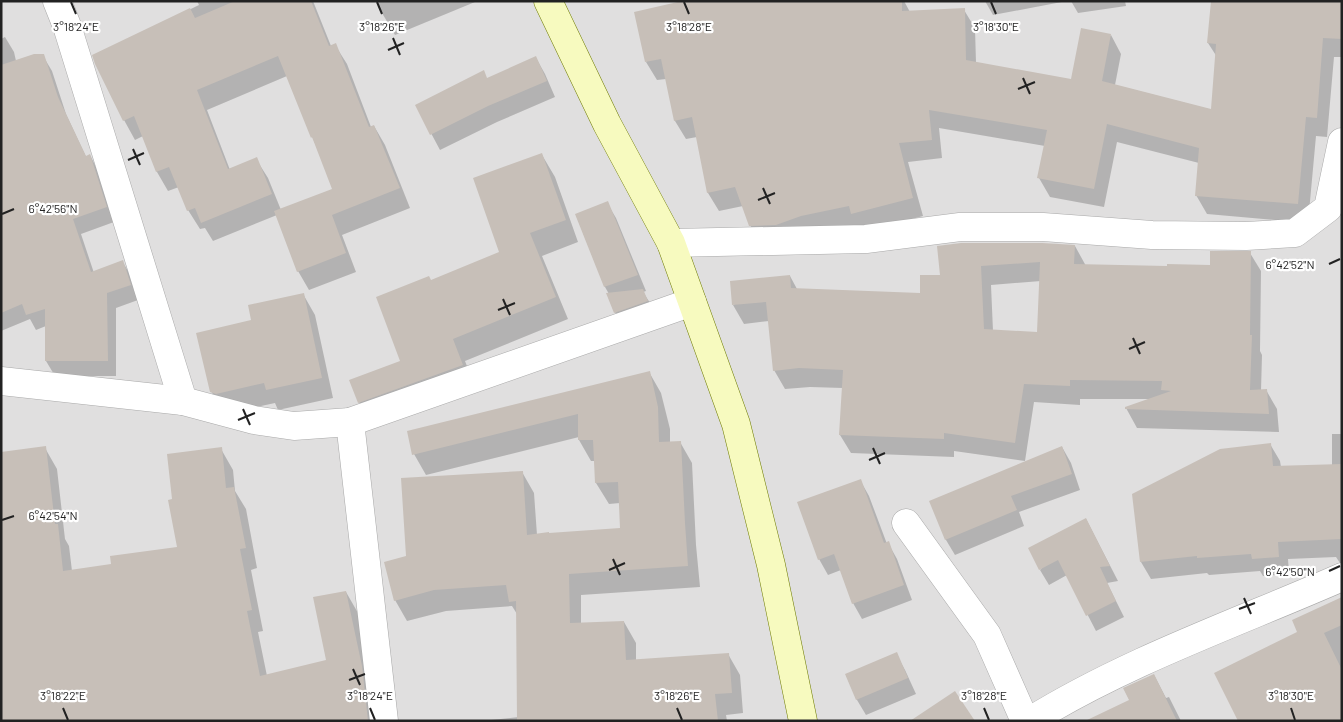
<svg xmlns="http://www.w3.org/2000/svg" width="1343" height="722" font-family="Barlow,sans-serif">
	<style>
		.residential { fill: #e0dfdf }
		.shadow { fill: #0003; fill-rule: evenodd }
		.building { fill: #c7bfb8; fill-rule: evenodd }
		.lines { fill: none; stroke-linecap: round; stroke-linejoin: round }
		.street-casing { stroke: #a9a9a9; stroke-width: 29 }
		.secondary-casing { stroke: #707d05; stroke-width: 29 }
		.street { stroke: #fff; stroke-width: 28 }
		.secondary { stroke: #f7fabf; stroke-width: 28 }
		.ticks { fill: none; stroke: #222; stroke-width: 2 }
		.ticks-label { font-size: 12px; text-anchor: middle; fill: #222; stroke: #fff; stroke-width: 4.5; stroke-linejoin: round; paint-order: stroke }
	</style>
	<rect width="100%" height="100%" fill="#f2efe9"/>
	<rect class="residential" x="1" y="1" width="1341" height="720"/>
	<g class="shadow">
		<path d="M197,1H313L331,46L335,45L347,64L371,127L374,126L385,145L410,208L342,235L356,272L309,290L298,271L277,215L213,241L205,228L200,229L188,210L179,187L168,191L157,172L143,136L135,140L124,120L94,56L199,5ZM287,76L334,189L281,210L268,178L256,159L230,170L207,110Z"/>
		<path d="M377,1H475V2L395,35L382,13Z"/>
		<path d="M688,1H904L910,12L964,10L975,28L976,63L1072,80L1111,35L1121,54L1115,85L1212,110L1217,57L1208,43L1342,1V57H1334L1327,137L1316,136L1308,223L1207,214L1196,195L1199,163L1117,142L1104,207L1050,197L1039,178L1045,146L939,128L942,158L908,162L923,216L863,232L859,225L761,244L750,225L743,206L719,211L708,193L697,137L686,139L675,121L666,79L657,80L646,62Z"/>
		<path d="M985,1H1067L993,15Z"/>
		<path d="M1071,1H1125L1126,6L1078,13Z"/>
		<path d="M5,37L14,52L16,61L43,56L52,71L66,114L86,157L90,155L98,171L114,222L81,234L94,273L122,261L131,276L138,300L116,308V376H55L46,361V326L36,330L30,319L1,331V39Z"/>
		<path d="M536,58L545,74L555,97L497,122L440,150L416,105L487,80Z"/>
		<path d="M542,155L555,177L578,242L542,256L568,319L465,361L475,387L372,424L359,402L402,362L431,282L501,253Z"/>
		<path d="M607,203L616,218L646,291L643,292L652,306L624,328L615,312L609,294L605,287L576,215Z"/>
		<path d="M1075,246L1086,266L1211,267L1250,253L1261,271L1260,351L1262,355L1261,391L1266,390L1277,409L1279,432L1137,428L1126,408L1150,399H1080V405L1034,402L1025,461L954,451V457L851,453L840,435L843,388L810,387L785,389L774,370L769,321L744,324L733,305L790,276L797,289L922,294L941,276L939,247ZM1041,281L1038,333L993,331L991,285Z"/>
		<path d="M303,294L315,315L333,398L278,410L275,403L228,413L223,412L211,391L253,321Z"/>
		<path d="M649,372L661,393L670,429V443L680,442L692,463L696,545L700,587L581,595V624L624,622L636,643V661L728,654L740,675L743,713L726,715L727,721H482L519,717L517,614L512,606L446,611L407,621L395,600L408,557L522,472L534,493L537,535L621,529L620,503L609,504L596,483L595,461H591L579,440V437L426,475L414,454Z"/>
		<path d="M1332,434H1342V566L1336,557L1288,559L1289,574L1263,576L1260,571L1209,575L1207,573L1151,579L1141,562L1134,495L1270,444L1280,461L1281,467L1332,465Z"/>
		<path d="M1062,447L1071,463L1080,490L1019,512L1024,526L955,555L946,540L931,502Z"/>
		<path d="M45,448L57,469L65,539L69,546L72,571L113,565L178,549L174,500L221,449L233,470L235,491L246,509L257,568L251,570L263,631L258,632L267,676L328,661L346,592L358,613L373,688L378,721H1Z"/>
		<path d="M860,480L869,496L887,544L888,543L897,559L912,600L862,619L853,603L841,570L828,575L819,559Z"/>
		<path d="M1086,519L1118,581L1107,583L1124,617L1096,631L1067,575L1049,585L1040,570Z"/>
		<path d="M1342,599V721L1299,632Z"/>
		<path d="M896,654L905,670L916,694L866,715L857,700L846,675Z"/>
		<path d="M1154,675L1166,698L1169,697L1181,721H1140Z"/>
	</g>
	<g class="building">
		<path d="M235,1H311L329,46L336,43L369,127L374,125L400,188L332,215L346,253L297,272L274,211L332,189L312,137L311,138L278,56L197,90L228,169L257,157L272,194L201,223L195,208L187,211L169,167L156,172L134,116L123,121L95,64L92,55L190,8L195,18Z"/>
		<path d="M682,1H902V11L965,8L966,60L1071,79L1081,28L1111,34L1102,81L1211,109L1216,44L1207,43L1211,1H1342V39L1323,38L1317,118L1306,117L1298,204L1195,196L1199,148L1107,124L1094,189L1037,178L1047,130L929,110L932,140L899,143L913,198L851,214L849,206L801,216L776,225L749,226L735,187L707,193L692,117L674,121L661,59L645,62L634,12Z"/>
		<path d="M34,54H44L58,97L86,156L90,154L107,207L73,219L91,272L123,260L131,285L107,293L108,361H45V309L26,315L22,304L1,313V65Z"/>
		<path d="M536,56L547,81L488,106L430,135L415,105L484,70L487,78Z"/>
		<path d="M542,153L566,220L530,233L556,297L453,339L463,365L358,403L349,380L400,361L376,297L429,276L431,280L499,252L473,178Z"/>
		<path d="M608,201L638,275L604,287L575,214Z"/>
		<path d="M961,243H1042L1075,245L1074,264L1167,266V264L1210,265V251H1251L1250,335H1252L1250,390L1267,389L1269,414L1125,409V407L1171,391L1161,390L1162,381L1070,380V386L1024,384L1015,443L944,433V439L839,435L843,370L799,368L773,371L766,302L732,305L730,281L790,275L791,288L920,293V275H940L937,246ZM1040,262L1037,332L984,329L981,266Z"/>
		<path d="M643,289L648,301L614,313L606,293Z"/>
		<path d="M304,293L322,378L266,390L264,383L216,394L210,392L196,333L251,320L248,305Z"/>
		<path d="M650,371L658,407L659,442L681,441L685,523L688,566L569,574L570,623L624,621L626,660L729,653L732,693L715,694L718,721H517L516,601L509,602L506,585L434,590L394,601L384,562L406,556L401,478L523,471L527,535L549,532V533L620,528L618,482L595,483L593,440H578V414L412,455L407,431Z"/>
		<path d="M1271,443L1273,466L1342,464V539L1278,542L1279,557L1252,559L1251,554L1197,558V556L1140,562L1132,494L1220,449Z"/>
		<path d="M46,446L55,524H58L63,571L111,564L110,556L177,547L168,500L172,499L167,454L222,447L226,488L234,487L246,548L240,549L252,610L247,611L260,676L326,660L313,597L346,591L362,666L368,721H1V452Z"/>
		<path d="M1062,446L1072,474L1011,496L1017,510L945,540L929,501Z"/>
		<path d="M861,479L884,543L889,541L904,585L852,604L834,554L818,560L797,502Z"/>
		<path d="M1086,518L1110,566L1100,567L1116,601L1086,616L1058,560L1039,570L1028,548Z"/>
		<path d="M1342,597V625L1324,633L1342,670V721H1238L1214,673L1297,632L1292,620Z"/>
		<path d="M897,652L908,678L856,700L845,674Z"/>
		<path d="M1154,674L1177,721H1085L1129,700L1123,688Z"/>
		<path d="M955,691L975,721H910Z"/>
	</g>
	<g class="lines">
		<g class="street-casing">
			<g id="street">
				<path d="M57,1L67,26L183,401"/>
				<path d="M671,243L866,239L960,227H1043L1152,235L1246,236L1295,233L1328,208L1342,142"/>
				<path d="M1,381L183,401L254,420L294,426L350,422L692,302"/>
				<path d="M350,422L384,721"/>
				<path d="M906,523L987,635L1025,721"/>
				<path d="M1030,721C1127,661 1237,623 1342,577"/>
			</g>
		</g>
		<g class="secondary-casing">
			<path id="secondary" d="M548,1L607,124L671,243L736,424L771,565L803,721"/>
		</g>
		<use href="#street" class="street"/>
		<use href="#secondary" class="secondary"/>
	</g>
	<path class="ticks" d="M71,2L76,14M377,2L382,14M684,2L689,14M991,2L996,14M393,38L400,55M388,50L404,43M1023,78L1030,94M1018,89L1035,82M133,149L140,165M128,160L144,153M763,188L770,204M758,200L775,193M2,214L14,209M1329,264L1340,259M503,299L510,315M498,310L515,303M1133,338L1140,354M1129,349L1145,342M243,409L250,425M238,420L255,413M873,448L880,464M869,460L885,453M2,520L14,516M613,559L620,575M609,570L625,563M1329,571L1340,566M1244,598L1251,614M1239,609L1255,603M353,669L360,685M349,680L365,674M63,708L68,720M370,708L375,720M677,708L682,720M984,708L989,720M1291,708L1295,720"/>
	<g class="ticks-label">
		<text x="76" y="31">3°18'24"E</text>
		<text x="382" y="31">3°18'26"E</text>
		<text x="689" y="31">3°18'28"E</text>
		<text x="996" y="31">3°18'30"E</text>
		<text x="53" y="213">6°42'56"N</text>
		<text x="1290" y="269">6°42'52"N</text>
		<text x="53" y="520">6°42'54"N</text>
		<text x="1290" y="576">6°42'50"N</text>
		<text x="63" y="700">3°18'22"E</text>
		<text x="370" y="700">3°18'24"E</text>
		<text x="677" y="700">3°18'26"E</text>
		<text x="984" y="700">3°18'28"E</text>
		<text x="1291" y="700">3°18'30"E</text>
	</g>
	<rect width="1343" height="722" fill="none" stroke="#222222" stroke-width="5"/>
</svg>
